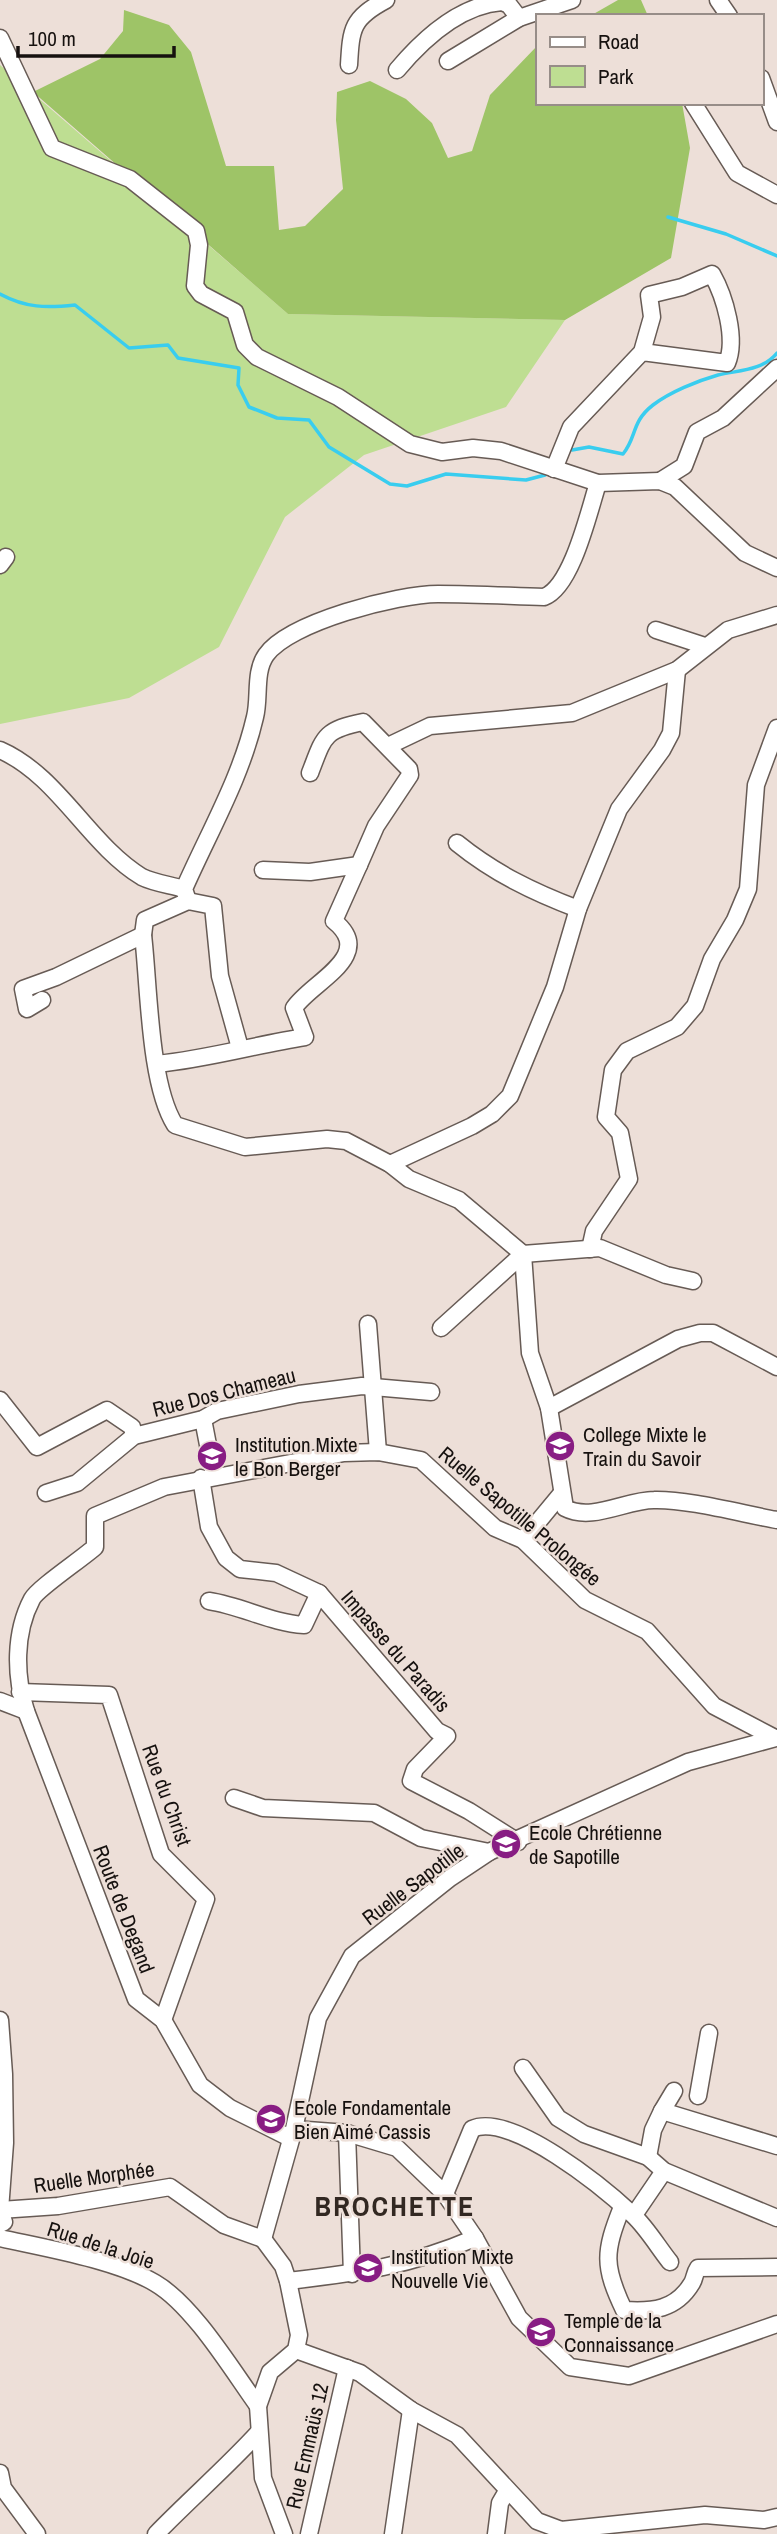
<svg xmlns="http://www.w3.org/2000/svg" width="777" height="2534" font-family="'Archivo Narrow',sans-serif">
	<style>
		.green { fill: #bede92 }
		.forest { fill: #9ec467 }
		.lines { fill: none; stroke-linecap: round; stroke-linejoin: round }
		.stream { stroke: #39cdef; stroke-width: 3.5 }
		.minor-casing { stroke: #675b55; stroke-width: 19 }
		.minor { stroke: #fff; stroke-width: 16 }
		.labels { text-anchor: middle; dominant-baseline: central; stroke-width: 5; stroke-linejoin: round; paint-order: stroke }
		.street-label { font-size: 21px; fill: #16110f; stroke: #eddfd8 }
		.poi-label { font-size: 21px; fill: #16110f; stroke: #eddfd8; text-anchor: start }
		.district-label { font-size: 28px; font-weight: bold; letter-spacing: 2px; fill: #322822; stroke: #eddfd8 }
	</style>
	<rect width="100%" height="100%" fill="#eddfd8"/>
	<path class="green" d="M0,65L288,314L565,320L506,407L364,455L285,517L219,647L129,698L0,724Z"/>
	<g class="forest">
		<path d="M618,0H641L648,16H590Z"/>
		<path d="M124,10L169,25L191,52L226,166H274L279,230L305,226L343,189L336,120L337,92L370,81L406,99L432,123L448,158L472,151L490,95L537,46V103H682L690,148L671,258L565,320L288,314L33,92L100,59L123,31Z"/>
	</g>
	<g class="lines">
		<g class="stream">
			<path d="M668,217L726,234L777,256"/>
			<path d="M0,294C26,308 46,308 75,305L129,348L168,345L178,358L239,368L238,385L249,407L277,418L309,420L329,447L390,484L407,486L446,474L526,480L545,475"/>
			<path d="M572,450L589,447L623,454C637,437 631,422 653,405C670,392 697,381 718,375C739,370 762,371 777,353"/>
		</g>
		<g class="minor-casing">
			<g id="minor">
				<path d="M718,0L729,16"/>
				<path d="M0,38L52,148L130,179L196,231L199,245L195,286L201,294L235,312L245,345L257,357L338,397L410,444L442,452L473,448L501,451L598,483L660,481L675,487L745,553L777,568"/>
				<path d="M448,61L519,18L572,0"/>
				<path d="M349,65C351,28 352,18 386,0"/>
				<path d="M397,70C423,39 460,5 502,2L509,5L519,18"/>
				<path d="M761,78L777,122"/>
				<path d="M693,103L737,173L777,195"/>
				<path d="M554,469L571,427L642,352L652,317L649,295L682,287L712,274C725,297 737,339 727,363L642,352"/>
				<path d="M660,481L684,466L697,432L723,418L777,368"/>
				<path d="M0,565L6,557"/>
				<path d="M656,630L705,646"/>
				<path d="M388,746L430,726L572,713L677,670L728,630L777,615"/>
				<path d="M0,750C59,776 88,844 142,877C154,883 171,885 184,889"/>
				<path d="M457,843C494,873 533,892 578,909"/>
				<path d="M263,870L310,872L359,865L376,826L410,775L409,769L363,722C323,730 324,737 310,773"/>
				<path d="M188,901L184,889C209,832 241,778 255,717C260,698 254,672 266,655C289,622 398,594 438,594C473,594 509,596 544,597C572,587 589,511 598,483"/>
				<path d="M42,1000L27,1009L23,989L56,977L143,935"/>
				<path d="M240,1048L220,976L213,906L188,901L145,920L143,935C149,985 149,1084 175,1125L245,1147L327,1139L346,1141L390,1164L409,1179L459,1200L523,1254L530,1353L549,1408L565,1508C592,1522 626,1500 654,1500C687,1499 743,1514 777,1520"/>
				<path d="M157,1064C207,1059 255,1045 305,1037L294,1008C311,982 377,956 334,921L359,865"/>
				<path d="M390,1164L472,1126L492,1114L510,1096L555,987L578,909L619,809L662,750L671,733L677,670"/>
				<path d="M590,1249L594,1231L629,1179L620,1133L606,1117L613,1070L627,1051L677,1027L695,1006L712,959L735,920L748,889L756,785L777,728"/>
				<path d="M368,1324L378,1452"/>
				<path d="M441,1328L523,1254L600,1248L666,1275L693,1281"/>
				<path d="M0,1400L37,1447L107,1410L132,1427L134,1436"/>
				<path d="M549,1408L678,1339L700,1333H713L777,1367"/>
				<path d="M203,1419L214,1476"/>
				<path d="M201,1478L209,1527L226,1558L240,1569L276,1573L319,1593L437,1731L447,1736L415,1769L411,1781L469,1811L518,1842"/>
				<path d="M46,1493L77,1483L134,1436L203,1419L217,1411L299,1394L362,1386L431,1392"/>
				<path d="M523,1540L561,1494"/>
				<path d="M209,1601C242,1606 271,1623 304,1625L319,1593"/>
				<path d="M20,1692L109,1695L161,1854L206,1899L163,2020"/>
				<path d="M0,1701L26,1711"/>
				<path d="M234,1798L263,1808L374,1813L421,1838L489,1852"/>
				<path d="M0,2020L4,2074L5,2143L0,2210L4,2222L0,2224"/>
				<path d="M523,2068L558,2118L584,2134L648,2157L664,2171L777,2218"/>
				<path d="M674,2091L662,2111L777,2146"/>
				<path d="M698,2096L709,2033"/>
				<path d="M294,2129L347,2133L397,2148L445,2194L475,2238L519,2318L570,2367L629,2376L777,2324"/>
				<path d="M347,2133L352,2274"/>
				<path d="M290,2138L230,2108L200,2085L163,2020L136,1999L26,1711C15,1676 14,1633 32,1599C38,1588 83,1558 95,1547V1516L164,1487L344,1453L378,1452L421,1460L495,1528L523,1540L585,1600L647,1631L714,1706L773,1737"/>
				<path d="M648,2157L653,2130L662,2111"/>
				<path d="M445,2194L472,2129C511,2111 605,2189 633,2215C647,2228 658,2247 670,2262"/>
				<path d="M622,2207C604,2252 603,2266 624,2310C652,2312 676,2310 692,2283C695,2278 694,2274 698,2268L777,2267"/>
				<path d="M0,2210L58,2206L170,2187L224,2225L263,2239"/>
				<path d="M634,2215L664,2171"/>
				<path d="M0,2238C45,2248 116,2260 155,2283C193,2305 232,2370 258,2406"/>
				<path d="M263,2239L294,2129L318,2018L352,1956L450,1878L489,1852L688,1762L776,1738"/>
				<path d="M263,2239L283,2266L288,2281L299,2335L296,2350L270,2372L258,2406L263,2478L284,2534"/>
				<path d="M288,2281C358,2273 410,2266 475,2238"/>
				<path d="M296,2350L360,2373L411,2410L457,2435L537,2521L561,2530L705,2515L764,2520L777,2517"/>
				<path d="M0,2473L3,2488L37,2534"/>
				<path d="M156,2534C190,2499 226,2468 259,2432"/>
				<path d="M309,2534L347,2368"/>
				<path d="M393,2534L411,2410"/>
				<path d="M496,2534L500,2503L507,2491"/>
			</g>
		</g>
		<use href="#minor" class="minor"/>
	</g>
	<defs>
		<g id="school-disc" transform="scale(1.575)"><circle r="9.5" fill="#881d83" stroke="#eddfd8"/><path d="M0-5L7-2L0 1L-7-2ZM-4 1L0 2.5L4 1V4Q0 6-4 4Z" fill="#fff"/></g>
	</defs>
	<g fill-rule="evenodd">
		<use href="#school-disc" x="560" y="1446"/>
		<use href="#school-disc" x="212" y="1456"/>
		<use href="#school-disc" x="506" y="1844"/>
		<use href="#school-disc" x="271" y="2119"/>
		<use href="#school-disc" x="368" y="2268"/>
		<use href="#school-disc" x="541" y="2332"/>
	</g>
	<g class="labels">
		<g class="street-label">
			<text transform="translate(224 1392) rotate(-14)">Rue Dos Chameau</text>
			<text transform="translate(520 1516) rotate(40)">Ruelle Sapotille Prolongée</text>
			<text transform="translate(396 1651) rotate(49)">Impasse du Paradis</text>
			<text transform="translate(167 1795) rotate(70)">Rue du Christ</text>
			<text transform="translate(413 1884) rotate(-37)">Ruelle Sapotille</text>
			<text transform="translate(124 1909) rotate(69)">Route de Degand</text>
			<text transform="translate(94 2177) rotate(-8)">Ruelle Morphée</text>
			<text transform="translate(101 2245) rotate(18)">Rue de la Joie</text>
			<text transform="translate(307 2446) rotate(-77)">Rue Emmaüs 12</text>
		</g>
		<g class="poi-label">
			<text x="583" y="1434">College Mixte le<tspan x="583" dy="24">Train du Savoir</tspan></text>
			<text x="235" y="1444">Institution Mixte<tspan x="235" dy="24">le Bon Berger</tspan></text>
			<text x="529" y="1832">Ecole Chrétienne<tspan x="529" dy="24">de Sapotille</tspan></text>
			<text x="294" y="2107">Ecole Fondamentale<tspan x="294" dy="24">Bien Aimé Cassis</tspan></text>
			<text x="391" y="2256">Institution Mixte<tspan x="391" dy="24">Nouvelle Vie</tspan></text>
			<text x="564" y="2320">Temple de la<tspan x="564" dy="24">Connaissance</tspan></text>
		</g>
		<g class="district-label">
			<text x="395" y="2206">BROCHETTE</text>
		</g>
	</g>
	<rect x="536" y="14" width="228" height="91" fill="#eddfd8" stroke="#978d88" stroke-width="2"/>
	<rect x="550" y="37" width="35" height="10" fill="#ffffff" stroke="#978d88" stroke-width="2"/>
	<text x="598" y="49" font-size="21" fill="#16110f">Road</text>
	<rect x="550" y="66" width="35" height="21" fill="#bede92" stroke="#978d88" stroke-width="2"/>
	<text x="598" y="84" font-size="21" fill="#16110f">Park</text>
	<path d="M18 46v10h156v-10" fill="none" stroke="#16110f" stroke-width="3.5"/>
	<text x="28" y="46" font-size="21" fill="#16110f" stroke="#eddfd8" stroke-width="5" paint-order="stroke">100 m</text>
</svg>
